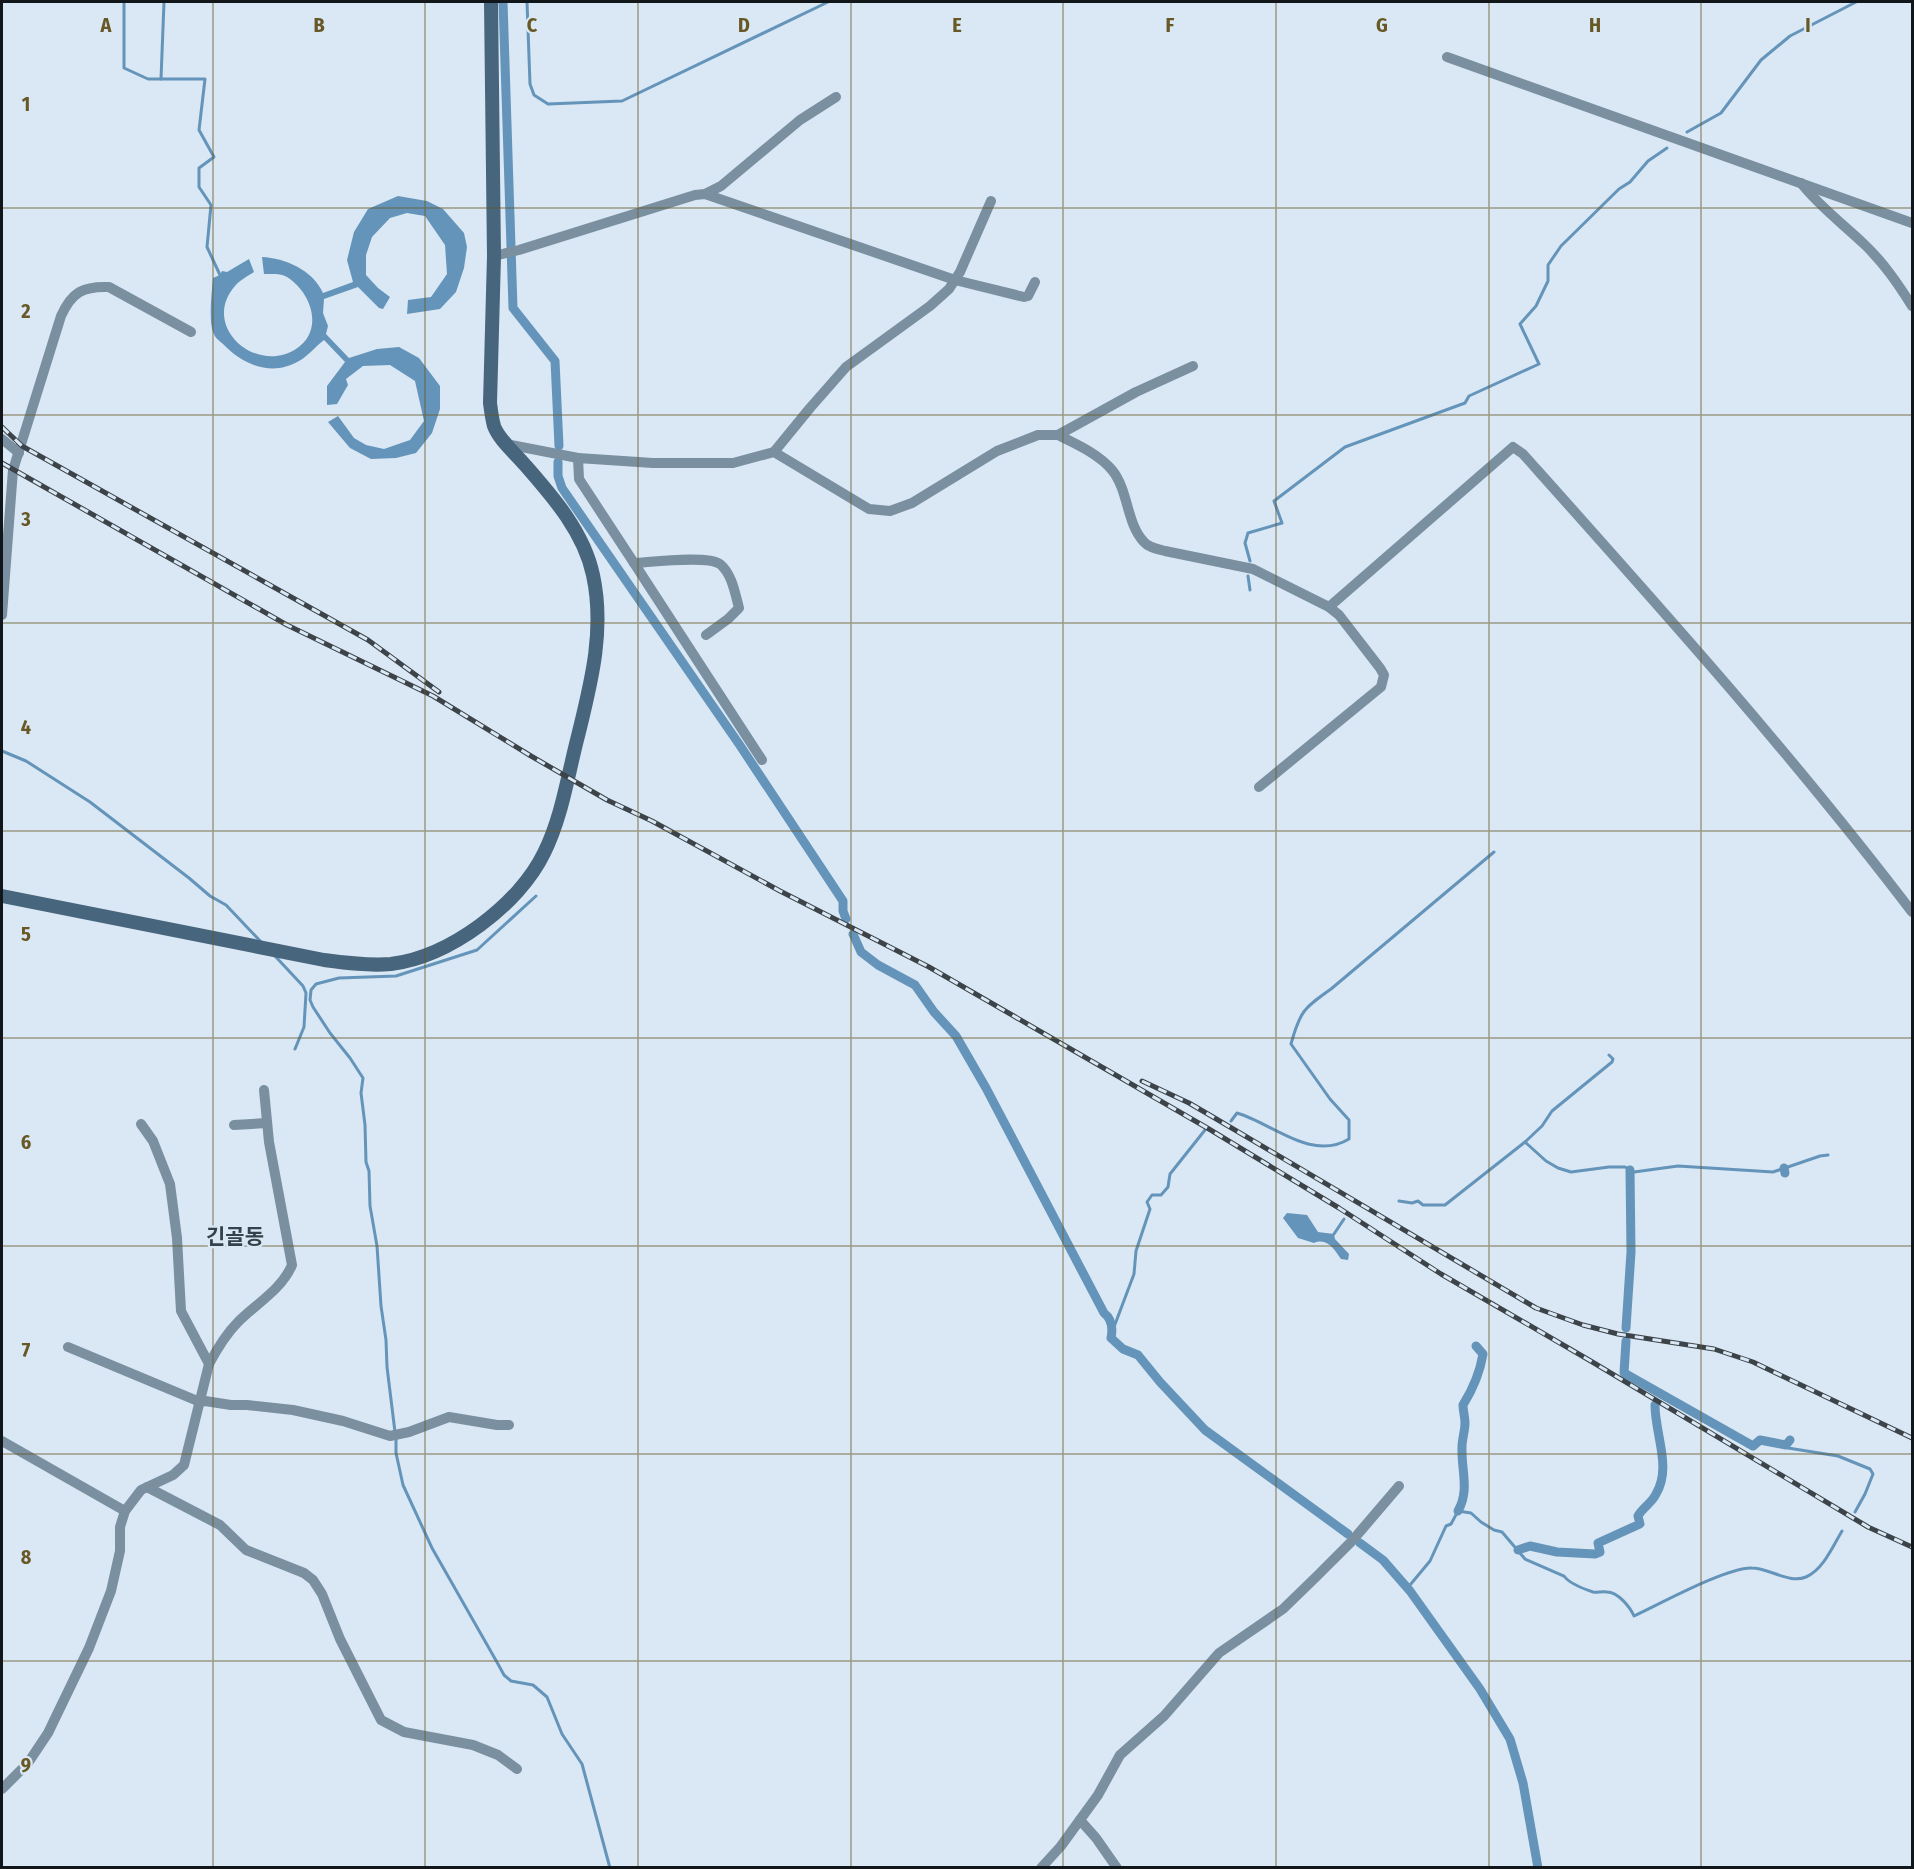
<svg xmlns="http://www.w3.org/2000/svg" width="1914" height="1869" font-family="'Fira Sans Condensed','Noto Sans KR',sans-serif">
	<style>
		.water { fill: #6594ba }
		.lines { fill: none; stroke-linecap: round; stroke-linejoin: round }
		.stream { stroke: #6594ba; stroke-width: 3 }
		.canal { stroke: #6594ba; stroke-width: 9 }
		.minor { stroke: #7a8fa0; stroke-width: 10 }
		.secondary { stroke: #47657d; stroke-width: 14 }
		.rail-casing { stroke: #3c4349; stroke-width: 5 }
		.rail { stroke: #d9e8f4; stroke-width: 3; stroke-dasharray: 9; stroke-linecap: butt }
		.grid { fill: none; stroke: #675825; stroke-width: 1.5; stroke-opacity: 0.55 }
		.labels { text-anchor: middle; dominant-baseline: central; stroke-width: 4.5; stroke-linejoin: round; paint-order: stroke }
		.quarter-label { font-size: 21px; font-weight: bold; fill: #36424b; stroke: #d9e8f4 }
		.grid-label { font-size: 20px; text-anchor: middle; font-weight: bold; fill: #675825; stroke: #d9e8f4; stroke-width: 4.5; stroke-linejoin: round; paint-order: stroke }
	</style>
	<rect width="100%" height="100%" fill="#d9e8f4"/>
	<g class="water">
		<path d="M398,196L427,201L443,209L464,233L467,247L464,268L456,292L440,309L407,314L408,300L431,297L447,274L445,245L425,216L407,213L390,218L372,237L366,255V275L378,288L390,297L383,309L379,308L358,287L324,299L323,313L328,326L326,334L349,358L377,349L399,347L419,358L440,386V409L432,433L416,453L396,458L371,459L350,448L328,422L338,416L354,438L366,445L384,449L410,440L424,421L415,381L390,365L363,366L346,379L348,385L337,404L327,405V386L345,362L324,340C316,346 308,356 299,361C272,377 243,365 223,344C221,342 215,338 214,334C208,323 212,291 213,278L220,275L222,271L227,272L249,259L254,272C248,276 240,280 235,286C200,326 256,375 296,349C325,330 311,292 287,277C281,273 271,274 264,274L262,257C285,258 313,270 323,293L353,282L347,260L354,232L368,209Z"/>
		<path d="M1287,1213L1307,1215L1318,1232L1334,1234L1335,1239L1349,1254L1348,1260L1341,1259C1335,1250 1327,1237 1314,1243L1298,1238L1283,1218Z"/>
	</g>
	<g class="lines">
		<g class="stream">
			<path d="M124,2V68L148,79H205L199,130L214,157L199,168V187L211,205L207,247L220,275"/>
			<path d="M527,2L530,84L534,95L548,104L622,101L828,2"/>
			<path d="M161,79L164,2"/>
			<path d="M1687,132L1721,113L1761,60L1790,36L1856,2"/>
			<path d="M1250,561L1245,543L1248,533L1282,523L1274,501L1345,447L1465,403L1469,396L1539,364L1520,324L1536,306L1548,281V265L1561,246L1619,189L1630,182L1648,161L1667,148"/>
			<path d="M1248,576L1250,590"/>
			<path d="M2,751L26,761L90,802L189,878L210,896L226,905L262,943"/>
			<path d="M275,956L303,986L306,993L304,1027L295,1049"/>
			<path d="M1231,1121L1237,1113C1272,1123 1311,1162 1349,1139V1120L1330,1099L1291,1044C1300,1011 1304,1008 1331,989L1494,852"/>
			<path d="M1525,1142L1542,1126L1552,1111L1612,1062L1613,1059L1609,1055"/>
			<path d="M1399,1201L1412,1203L1418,1201L1423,1205H1445L1525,1142L1546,1161L1558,1168L1571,1172L1609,1167H1625L1634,1172L1678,1166L1773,1172L1820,1156L1828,1155"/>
			<path d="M1334,1234L1344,1219"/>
			<path d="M1114,1327L1134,1274L1136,1251L1150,1209L1147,1202L1152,1195H1161L1168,1187L1170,1174L1205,1130"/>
			<path d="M395,1432L387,1367L386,1340L381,1306L377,1246L370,1206L369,1171L366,1162L365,1125L361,1093L363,1078L350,1058L330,1033L313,1007L310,1000L311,990L316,984L339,978L396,976L477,950L536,896"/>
			<path d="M396,1439V1453L403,1485L432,1548L498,1664L504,1675L511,1681L533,1685L547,1697L562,1734L582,1764L610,1868"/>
			<path d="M1786,1445L1788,1448L1838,1456L1870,1469L1873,1474L1865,1494L1855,1512"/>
			<path d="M1410,1585L1430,1561L1446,1526L1451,1524L1458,1511L1471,1513L1481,1522L1494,1530L1502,1532L1525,1559L1564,1576C1569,1583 1584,1589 1593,1592C1597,1593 1602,1591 1607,1592C1618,1592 1630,1607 1634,1616C1660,1604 1727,1567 1752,1568C1769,1568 1789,1584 1806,1577C1823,1570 1833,1546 1842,1531"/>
		</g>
		<g class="canal">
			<path d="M503,2L513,308L555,361L559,446"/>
			<path d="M558,462V476L562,488L739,744L843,901V911L846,919"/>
			<path d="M853,934L861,952L878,965L915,985L934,1012L956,1036L986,1088L1104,1313C1112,1319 1113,1328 1111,1338L1123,1349L1138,1355L1160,1382L1205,1430L1348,1534"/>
			<path d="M1784,1168L1785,1173"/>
			<path d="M1626,1328L1631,1252L1630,1170"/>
			<path d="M1626,1341L1624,1373L1753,1446L1760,1440L1786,1445L1790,1440"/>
			<path d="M1458,1511C1470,1490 1461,1470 1462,1447C1462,1439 1465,1431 1465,1423C1465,1417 1463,1411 1463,1405C1473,1389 1480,1372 1483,1354L1476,1346"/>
			<path d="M1360,1543L1383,1560L1410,1591L1480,1689L1510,1739L1523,1783L1538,1868"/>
			<path d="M1518,1550L1530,1546L1557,1552L1595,1554L1600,1552L1598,1543L1640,1524L1638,1516C1642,1508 1652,1503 1656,1494C1672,1467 1655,1435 1655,1405"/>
		</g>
		<g class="minor">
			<path d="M1447,57L1912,223"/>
			<path d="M1801,183C1819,206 1843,224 1864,244C1884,263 1898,284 1912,306"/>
			<path d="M705,194L721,186L800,120L836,97"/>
			<path d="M494,256L519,250L695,195L705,194L955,280L1024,297L1028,296L1035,282"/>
			<path d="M1193,366L1136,392L1058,435C1076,444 1099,454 1112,470C1129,491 1126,523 1144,542C1149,548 1158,549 1165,551L1253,569L1329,607L1339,615L1380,668L1384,675L1381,687L1259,787"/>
			<path d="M2,439L19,453"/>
			<path d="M506,444L578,458"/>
			<path d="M774,452L810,408L846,367L930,306L949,289L960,272L991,201"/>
			<path d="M634,563L762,760"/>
			<path d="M1329,607L1513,447L1523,454C1657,604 1791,753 1912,912"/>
			<path d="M2,615L13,470L61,316C72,292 83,286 109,287L191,332"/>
			<path d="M706,635L728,619L739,608C735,593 732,574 720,564C707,555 652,562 634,563L579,479L578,458L653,463H733L774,452L869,509L890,511L912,503L997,451L1038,435H1058"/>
			<path d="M234,1125L267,1123"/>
			<path d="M68,1347L200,1402L205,1401L231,1405H247L293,1410L343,1421L390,1436L409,1432L449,1417L497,1425H509"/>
			<path d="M209,1364C217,1349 226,1334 238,1322C256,1304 282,1289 292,1265L269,1142L264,1090"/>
			<path d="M2,1441L125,1511"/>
			<path d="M147,1487L220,1525L246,1550L304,1573L313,1580L322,1594L340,1639L381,1720L404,1732L473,1745L498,1755L517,1769"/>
			<path d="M2,1789L28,1763L48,1733L89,1648L111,1591L120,1551V1527L125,1511L141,1490L173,1475L184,1465L209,1364L181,1311L177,1238L170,1184L153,1141L141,1124"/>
			<path d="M1080,1820L1096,1838L1117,1868"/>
			<path d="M1041,1868L1061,1846L1098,1795L1120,1755L1164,1716L1219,1653L1283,1609L1317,1576L1352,1541L1399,1486"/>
		</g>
		<path class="secondary" d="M2,896L324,960C346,963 369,966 391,964C449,957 519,905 544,853C562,817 568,774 578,736C591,683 605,630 593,575C584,532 553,497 525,465C515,453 499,440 494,426C492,419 491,411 490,403L494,256L491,2"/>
		<g class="rail-casing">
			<g id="rail">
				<path d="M2,427L22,446L368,640L439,692"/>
				<path d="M2,463L287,625L433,696L531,756L607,800L652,821L780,891L929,967L1209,1129L1339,1208L1441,1274L1589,1360L1868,1527L1912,1547"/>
				<path d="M1142,1081L1189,1103L1213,1117L1536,1308L1583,1325L1618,1334L1714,1349L1753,1362L1912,1438"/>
			</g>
		</g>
		<use href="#rail" class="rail"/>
	</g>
	<path class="grid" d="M213,2V1868M425,2V1868M638,2V1868M851,2V1868M1063,2V1868M1276,2V1868M1489,2V1868M1701,2V1868M2,208H1912M2,415H1912M2,623H1912M2,831H1912M2,1038H1912M2,1246H1912M2,1454H1912M2,1661H1912"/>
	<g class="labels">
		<g class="quarter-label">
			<text x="235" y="1237">긴골동</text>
		</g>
	</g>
	<g class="grid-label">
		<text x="106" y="32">A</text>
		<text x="319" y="32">B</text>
		<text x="532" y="32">C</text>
		<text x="744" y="32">D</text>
		<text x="957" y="32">E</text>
		<text x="1170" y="32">F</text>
		<text x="1382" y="32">G</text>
		<text x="1595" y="32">H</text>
		<text x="1808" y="32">I</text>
		<text x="26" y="111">1</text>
		<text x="26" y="318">2</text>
		<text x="26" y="526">3</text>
		<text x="26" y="734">4</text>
		<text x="26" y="941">5</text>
		<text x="26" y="1149">6</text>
		<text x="26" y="1357">7</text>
		<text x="26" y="1564">8</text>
		<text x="26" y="1772">9</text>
	</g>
	<rect width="1914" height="1869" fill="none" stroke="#11161a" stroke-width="6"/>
</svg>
